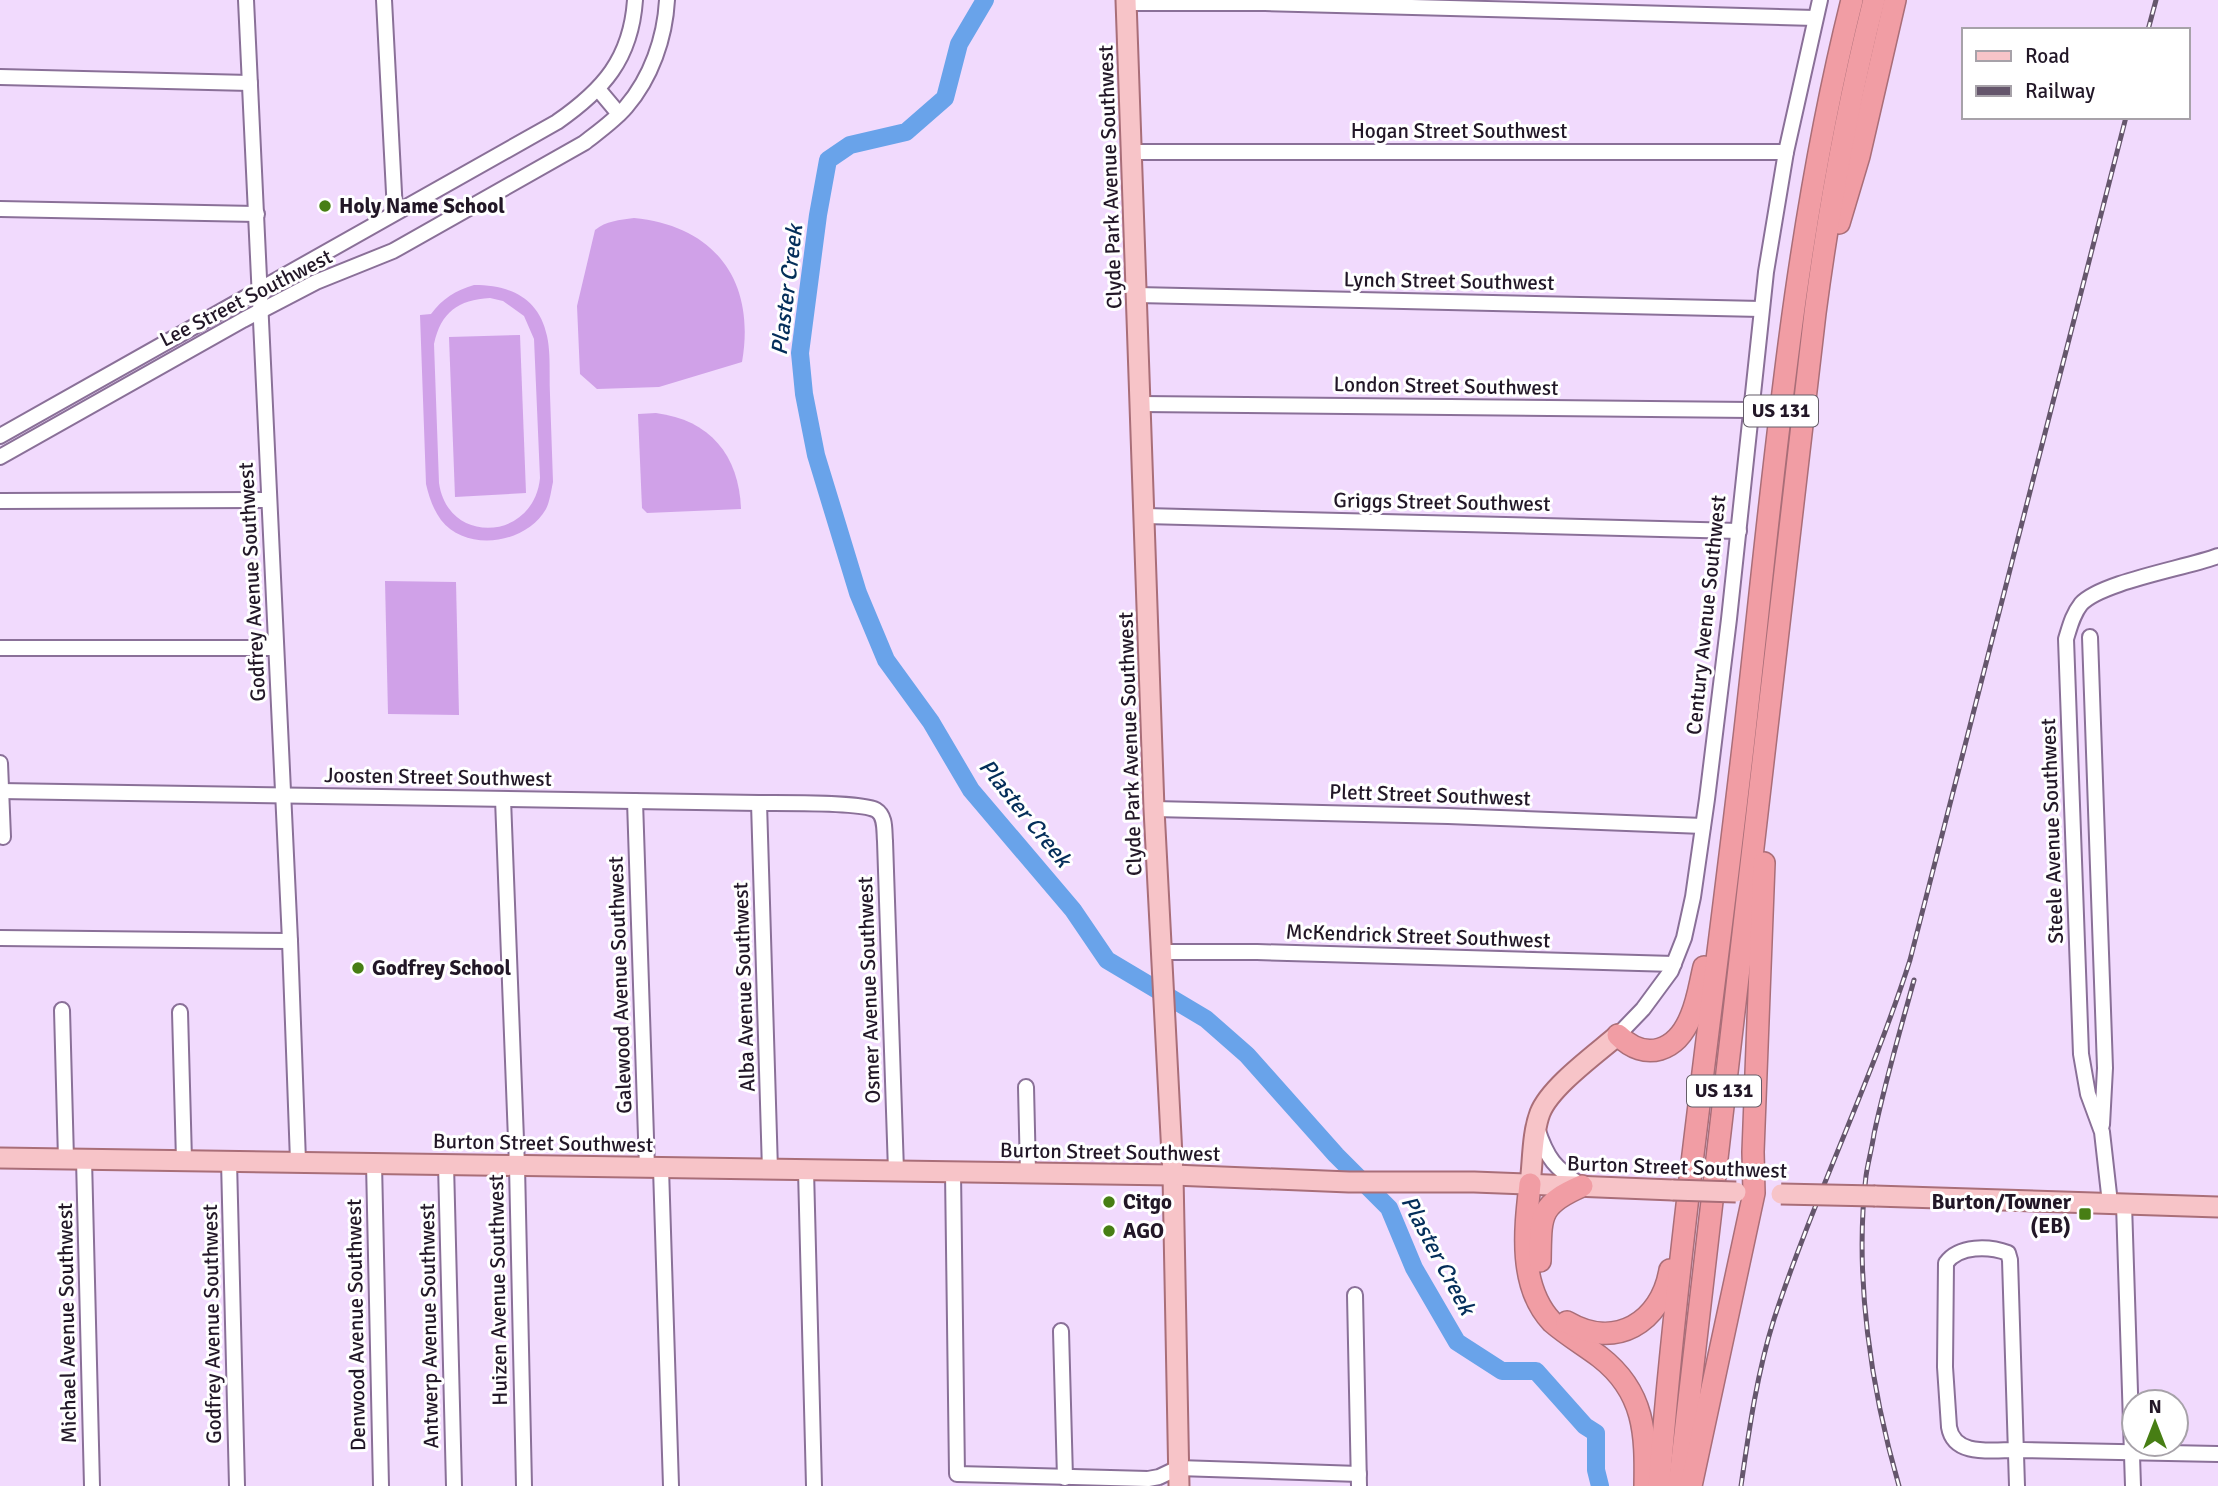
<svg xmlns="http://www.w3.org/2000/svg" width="2218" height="1486" font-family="Signika,sans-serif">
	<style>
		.pitch { fill: #d0a1e8; fill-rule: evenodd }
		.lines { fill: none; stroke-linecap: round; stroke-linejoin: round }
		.river { stroke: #69a3ea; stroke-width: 18 }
		.minor-casing { stroke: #8a7098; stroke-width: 18 }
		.major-casing { stroke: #a96e78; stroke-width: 23 }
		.highway-casing { stroke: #a96e78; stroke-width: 24 }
		.minor { stroke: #fff; stroke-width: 14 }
		.major { stroke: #f7c4c8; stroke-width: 19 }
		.highway { stroke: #f19da4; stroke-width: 21 }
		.rail-casing { stroke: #65566c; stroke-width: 5 }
		.rail { stroke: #fff; stroke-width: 2.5; stroke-dasharray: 8; stroke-linecap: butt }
		.major-bridge-casing { stroke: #a96e78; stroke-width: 23; stroke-linecap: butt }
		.major-bridge { stroke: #f7c4c8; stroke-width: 19 }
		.poi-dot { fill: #477e14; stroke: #fff; stroke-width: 2.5 }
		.labels { text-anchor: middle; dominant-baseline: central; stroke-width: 6; stroke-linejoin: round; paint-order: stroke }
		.shield { fill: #fff; stroke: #645d68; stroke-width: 2 }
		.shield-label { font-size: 19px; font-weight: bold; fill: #221727 }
		.street-label { font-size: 21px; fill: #221727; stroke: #fff }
		.poi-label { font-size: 21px; font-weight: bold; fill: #221727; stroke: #fff; text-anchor: start }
		.water-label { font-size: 23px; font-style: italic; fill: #042e5a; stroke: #fff }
	</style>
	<rect width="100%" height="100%" fill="#f1dafd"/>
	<g class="pitch">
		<path d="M634,218C716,226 756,282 742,362L659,387L597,389L580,374L577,306L595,230C606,221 619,220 634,218Z"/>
		<path d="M474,285C509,285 539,297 547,336C551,354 549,376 550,395C551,424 552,453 553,482C551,491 550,501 546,509C526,544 467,553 441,520C433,509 429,497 426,484L420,315L431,314C443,298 455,291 474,285ZM490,298L503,301L524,316L534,339L540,478C534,541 448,546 439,483L434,344C441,312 458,300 490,298Z"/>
		<path d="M520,335L526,493L455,497L449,337Z"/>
		<path d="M656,413C710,420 739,455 741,509L647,513L642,508L638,414Z"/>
		<path d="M385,581L456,582L459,715L388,714Z"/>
	</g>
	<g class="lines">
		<path class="river" d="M985,0L959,44L945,98L906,132L850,145L828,160L818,215L800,353L804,394L816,455L858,593L886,660L931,722L971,790L1073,910L1107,960L1206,1019L1247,1055L1336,1155L1389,1208L1414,1268L1457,1342L1502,1371H1536L1585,1426L1596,1433V1470L1600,1486"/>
		<g class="minor-casing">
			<g id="minor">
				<path d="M246,0L290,941L298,1161"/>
				<path d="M384,0L395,212"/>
				<path d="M1126,3H1265L1815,18"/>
				<path d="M0,77L250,83"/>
				<path d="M598,89L619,114"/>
				<path d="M1132,152H1786"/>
				<path d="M0,209L257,214"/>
				<path d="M1137,295L1761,309"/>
				<path d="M1141,404L1751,410"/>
				<path d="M0,436L557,122C603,90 631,59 635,0"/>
				<path d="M0,457L243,320L316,282L393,251L584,143C598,132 614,121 626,107C651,78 665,38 667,0"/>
				<path d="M0,501L269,500"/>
				<path d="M1145,516L1739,531"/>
				<path d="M2090,637L2105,1068L2102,1125"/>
				<path d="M0,648H276"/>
				<path d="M0,763L3,837"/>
				<path d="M0,791L759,803C780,803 862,802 876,810C886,816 884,831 885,841L896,1171"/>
				<path d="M503,799L517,1166L524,1486"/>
				<path d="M635,801L647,1168"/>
				<path d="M759,803L770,1170"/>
				<path d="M1154,809L1448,816L1703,826"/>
				<path d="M0,938L290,941"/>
				<path d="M1161,952H1257L1674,964"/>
				<path d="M62,1010L66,1159"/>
				<path d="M180,1012L184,1160"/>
				<path d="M1618,1035L1643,1009L1671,971L1684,938L1693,897L1707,799L1729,619L1766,272L1786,152L1820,0"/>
				<path d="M1026,1087L1028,1173"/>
				<path d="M1537,1128C1547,1159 1555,1168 1582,1186"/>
				<path d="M84,1159L92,1486"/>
				<path d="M229,1161L237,1486"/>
				<path d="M374,1163L381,1486"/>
				<path d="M446,1164L454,1486"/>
				<path d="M661,1168L671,1486"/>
				<path d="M806,1170L814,1486"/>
				<path d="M953,1172L957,1474L1148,1479L1159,1477L1178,1468L1359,1474"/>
				<path d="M2110,1203L2102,1132L2088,1094L2081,1054L2066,639C2070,626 2073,614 2081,604C2101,582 2186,568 2218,556"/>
				<path d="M2124,1204L2133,1486"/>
				<path d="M1355,1295L1359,1486"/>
				<path d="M1061,1331L1065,1478"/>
				<path d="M2017,1486L2010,1260L2008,1253C1989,1246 1959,1245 1946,1263L1945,1367L1949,1427C1954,1457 1992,1450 2016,1450H2023L2218,1454"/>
			</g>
		</g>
		<g class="major-casing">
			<g id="major">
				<path d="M1126,0L1154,809L1173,1175L1179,1486"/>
				<path d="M0,1158L1173,1175L1349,1182H1474L1673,1190"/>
				<path d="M1530,1184C1533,1161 1532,1134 1540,1113C1550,1087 1596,1054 1618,1035"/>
				<path d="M1875,1196L2218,1207"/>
			</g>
		</g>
		<g class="highway-casing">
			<g id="highway">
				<path d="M1839,223L1859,156L1895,0"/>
				<path d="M1618,1035C1646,1063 1677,1051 1691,1016C1698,1000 1700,983 1704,967"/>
				<path d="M1530,1184C1525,1229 1518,1286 1552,1322C1567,1335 1584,1345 1600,1357C1645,1392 1646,1434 1645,1486"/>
				<path d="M1540,1261C1541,1216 1538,1205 1582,1186"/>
				<path d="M1567,1322C1615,1350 1661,1323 1670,1270"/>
				<path d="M1659,1486C1679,1233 1716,982 1745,730C1773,486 1792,239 1852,0"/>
				<path d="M1679,1486L1815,313C1829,207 1848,103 1874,0"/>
				<path d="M1691,1486L1754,1193L1753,1152L1764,863"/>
			</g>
		</g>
		<use href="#minor" class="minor"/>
		<use href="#major" class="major"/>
		<use href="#highway" class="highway"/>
		<g class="rail-casing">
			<g id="rail">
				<path d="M2148,30L2156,0"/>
				<path d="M1741,1486C1749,1430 1757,1373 1774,1319C1814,1197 1871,1082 1910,960L2126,117"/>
				<path d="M1899,1486C1871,1389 1854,1277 1866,1176C1868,1162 1872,1148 1874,1134C1885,1082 1900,1031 1914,980"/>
			</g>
		</g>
		<use href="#rail" class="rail"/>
		<g class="major-bridge-casing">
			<g id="major-bridge">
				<path d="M1673,1190L1736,1192"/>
				<path d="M1781,1194L1875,1196"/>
			</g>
		</g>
		<use href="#major-bridge" class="major-bridge"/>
	</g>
	<g class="poi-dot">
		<circle cx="325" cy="206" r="7"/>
		<circle cx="358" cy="968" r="7"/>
		<circle cx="1109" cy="1202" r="7"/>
		<rect x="2078" y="1207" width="14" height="14" rx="3.5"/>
		<circle cx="1109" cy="1231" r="7"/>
	</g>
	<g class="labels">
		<g class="shield">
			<rect x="1744" y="395.5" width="74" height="31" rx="5"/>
			<rect x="1687" y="1075.5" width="74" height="31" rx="5"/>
		</g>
		<g class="shield-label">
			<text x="1781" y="411">US 131</text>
			<text x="1724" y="1091">US 131</text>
		</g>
		<g class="street-label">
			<text x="1459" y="131">Hogan Street Southwest</text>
			<text transform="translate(1110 177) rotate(-92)">Clyde Park Avenue Southwest</text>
			<text transform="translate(1449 281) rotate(1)">Lynch Street Southwest</text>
			<text transform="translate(246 298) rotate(-27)">Lee Street Southwest</text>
			<text transform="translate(1446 386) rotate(1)">London Street Southwest</text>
			<text transform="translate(1442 502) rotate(1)">Griggs Street Southwest</text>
			<text transform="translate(252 582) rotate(-93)">Godfrey Avenue Southwest</text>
			<text transform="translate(1706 615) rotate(-84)">Century Avenue Southwest</text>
			<text transform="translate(1130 744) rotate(-92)">Clyde Park Avenue Southwest</text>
			<text transform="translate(438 777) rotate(1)">Joosten Street Southwest</text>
			<text transform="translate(1430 795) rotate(2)">Plett Street Southwest</text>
			<text transform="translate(2052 831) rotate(-92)">Steele Avenue Southwest</text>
			<text transform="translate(1418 936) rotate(2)">McKendrick Street Southwest</text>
			<text transform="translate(620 985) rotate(-92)">Galewood Avenue Southwest</text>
			<text transform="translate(744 987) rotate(-92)">Alba Avenue Southwest</text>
			<text transform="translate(869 990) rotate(-92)">Osmer Avenue Southwest</text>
			<text transform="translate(543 1143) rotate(1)">Burton Street Southwest</text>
			<text transform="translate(1110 1152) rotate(1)">Burton Street Southwest</text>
			<text transform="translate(1677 1167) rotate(2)">Burton Street Southwest</text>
			<text transform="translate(498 1290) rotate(-91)">Huizen Avenue Southwest</text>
			<text transform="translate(67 1323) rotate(-91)">Michael Avenue Southwest</text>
			<text transform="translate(212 1324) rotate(-91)">Godfrey Avenue Southwest</text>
			<text transform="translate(356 1325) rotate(-91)">Denwood Avenue Southwest</text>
			<text transform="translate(429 1326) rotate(-91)">Antwerp Avenue Southwest</text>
		</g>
		<g class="poi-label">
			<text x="339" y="206">Holy Name School</text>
			<text x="372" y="968">Godfrey School</text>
			<text x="1123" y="1202">Citgo</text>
			<text x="2071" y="1202" text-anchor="end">Burton/Towner<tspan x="2071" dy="24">(EB)</tspan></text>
			<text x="1123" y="1231">AGO</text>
		</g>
		<g class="water-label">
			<text transform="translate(787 290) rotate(-83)">Plaster Creek</text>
			<text transform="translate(1025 813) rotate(51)">Plaster Creek</text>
			<text transform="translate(1438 1255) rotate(62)">Plaster Creek</text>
		</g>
	</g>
	<rect x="1962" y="28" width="228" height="91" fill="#ffffff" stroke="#a7a2a9" stroke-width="2"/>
	<rect x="1976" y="51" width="35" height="10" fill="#f7c4c8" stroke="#a7a2a9" stroke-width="2"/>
	<text x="2025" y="63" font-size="21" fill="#221727">Road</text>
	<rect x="1976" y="86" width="35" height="10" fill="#65566c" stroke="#a7a2a9" stroke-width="2"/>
	<text x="2025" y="98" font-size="21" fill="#221727">Railway</text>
	<g transform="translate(2155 1423)"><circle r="33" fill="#ffffff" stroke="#a7a2a9" stroke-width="2"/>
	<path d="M0-5L12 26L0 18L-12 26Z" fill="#477e14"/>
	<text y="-10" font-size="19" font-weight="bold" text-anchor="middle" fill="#221727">N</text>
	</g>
</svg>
